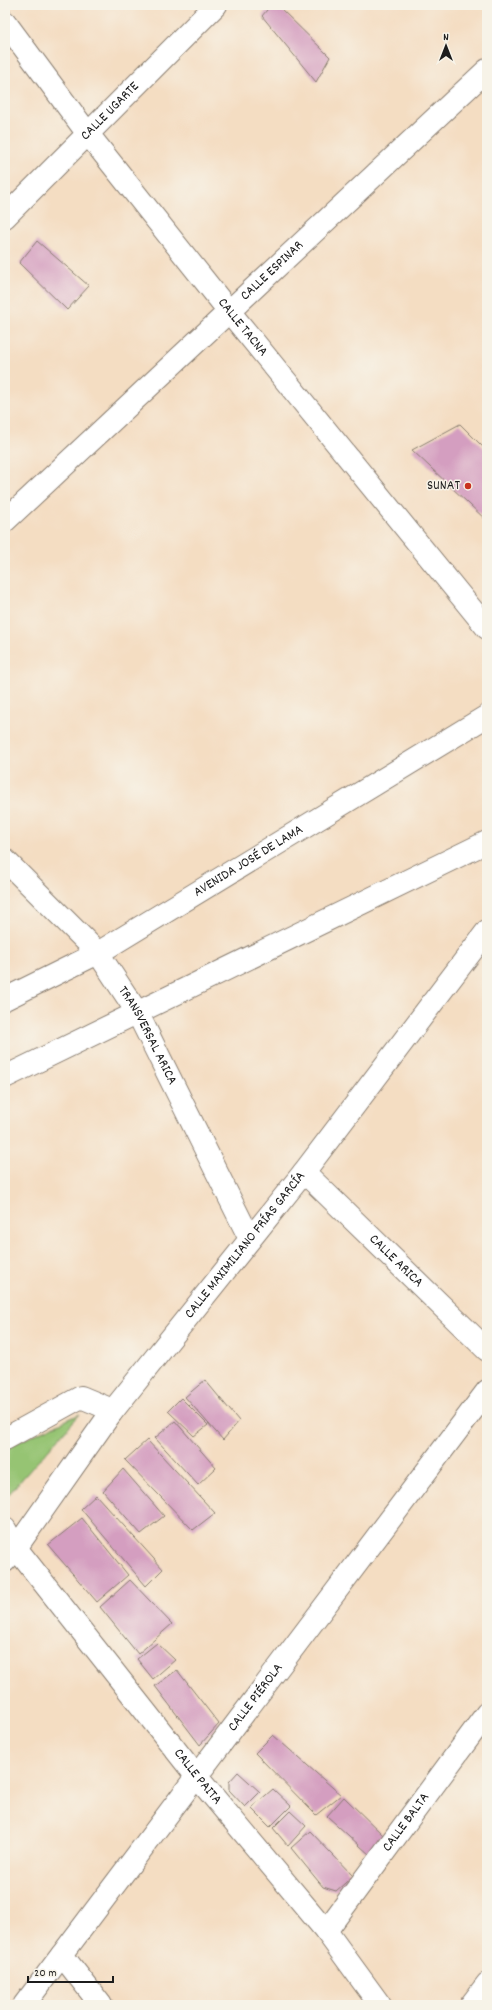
<svg xmlns="http://www.w3.org/2000/svg" width="492" height="2010" font-family="Dekko,sans-serif">
	<style>
		.green { fill: #96c473; stroke: #597048 }
		.building { fill: #d49ec0 }
		.lines { fill: none; stroke-linecap: round; stroke-linejoin: round }
		.street-casing { stroke: #887c6f; stroke-width: 24 }
		.secondary-casing { stroke: #887c6f; stroke-width: 24 }
		.street { stroke: #fff; stroke-width: 22 }
		.secondary { stroke: #fff; stroke-width: 22 }
		.poi-dot { fill: #c8321e; stroke: #f7f3e8; stroke-width: 1.5 }
		.labels { text-anchor: middle; dominant-baseline: central; stroke-width: 3; stroke-linejoin: round; paint-order: stroke }
		.street-label { font-size: 14px; fill: #1c1c1c; stroke: #f7f3e8 }
		.poi-label { font-size: 14px; fill: #1c1c1c; stroke: #f7f3e8; text-anchor: end }
	</style>
	<rect width="100%" height="100%" fill="#f7f3e8"/>
	<filter id="ink" filterUnits="userSpaceOnUse"><feTurbulence type="fractalNoise" baseFrequency=".025" numOctaves="2"/><feDisplacementMap in="SourceGraphic" scale="8" xChannelSelector="R" yChannelSelector="G"/><feConvolveMatrix kernelMatrix="1 2 1 2 8 2 1 2 1" color-interpolation-filters="sRGB"/></filter>
	<filter id="wash" filterUnits="userSpaceOnUse"><feTurbulence type="fractalNoise" baseFrequency=".012" numOctaves="4" result="noise"/><feDisplacementMap in="SourceGraphic" scale="16" xChannelSelector="R" yChannelSelector="G"/><feGaussianBlur stdDeviation="0.9" result="paint"/><feColorMatrix in="noise" values="0 0 0 0 0 0 0 0 0 0 0 0 0 0 0 0 0 1.4 0 .05"/><feComposite in="paint" operator="in"/></filter>
	<g filter="url(#wash)">
		<rect width="100%" height="100%" fill="#f4ddc2"/>
		<path class="green" d="M80,1414L7,1496L5,1493V1448Z"/>
		<g id="blocks">
			<g class="building">
				<path d="M271,5H277L330,57L316,82L262,16Z"/>
				<path d="M37,241L89,286L67,310L19,263Z"/>
				<path d="M460,424L487,451V521L412,450Z"/>
				<path d="M205,1380L239,1421L223,1440L185,1397Z"/>
				<path d="M181,1398L208,1425L194,1436L168,1411Z"/>
				<path d="M175,1421L216,1468L198,1485L155,1438Z"/>
				<path d="M147,1440L215,1513L193,1530L125,1460Z"/>
				<path d="M123,1469L164,1516L141,1534L103,1491Z"/>
				<path d="M96,1495L163,1569L146,1586L81,1509Z"/>
				<path d="M82,1518L128,1575L97,1602L48,1545Z"/>
				<path d="M130,1580L172,1624L138,1654L100,1607Z"/>
				<path d="M157,1643L175,1660L153,1679L137,1659Z"/>
				<path d="M177,1670L219,1724L200,1745L155,1686Z"/>
				<path d="M273,1735L341,1795L316,1815L255,1753Z"/>
				<path d="M238,1772L260,1792L245,1807L229,1790V1782Z"/>
				<path d="M273,1789L291,1806L270,1827L251,1808Z"/>
				<path d="M344,1797L385,1837L370,1855L327,1816Z"/>
				<path d="M290,1811L306,1826L288,1846L273,1828Z"/>
				<path d="M310,1831L353,1876L336,1891L323,1887L291,1848Z"/>
			</g>
		</g>
	</g>
	<g filter="url(#ink)">
		<use href="#blocks" fill-opacity="0" stroke="#887c6f" stroke-width="1"/>
		<g class="lines">
			<g class="street-casing">
				<g id="street">
					<path id="s1" d="M5,22L88,134L228,310L487,628"/>
					<path id="s2" d="M5,217L216,5"/>
					<path id="s3" d="M5,521L487,70"/>
					<path id="s4" d="M5,860L98,953L137,1012L250,1239"/>
					<path id="s5" d="M304,1172L487,1350"/>
					<path d="M5,1439L81,1397L105,1407L111,1413"/>
					<path id="s6" d="M5,1529L16,1548L197,1777L326,1931L380,2005"/>
					<path id="s7" d="M5,1561L16,1548L111,1413L304,1172L487,931"/>
					<path id="s8" d="M326,1931L487,1713"/>
					<path d="M62,1955L101,2005"/>
					<path id="s9" d="M24,2005L487,1391"/>
					<path d="M471,2005L487,1984"/>
				</g>
			</g>
			<g class="secondary-casing">
				<g id="secondary">
					<path id="s10" d="M5,999L98,953L487,716"/>
					<path d="M5,1077L487,842"/>
				</g>
			</g>
			<use href="#street" class="street"/>
			<use href="#secondary" class="secondary"/>
		</g>
	</g>
	<circle class="poi-dot" cx="468" cy="486" r="4"/>
	<g class="labels">
		<g class="street-label">
			<text stroke="none"><textPath href="#s2" startOffset="149">CALLE UGARTE</textPath></text>
			<text stroke="none"><textPath href="#s3" startOffset="366">CALLE ESPINAR</textPath></text>
			<text stroke="none"><textPath href="#s1" startOffset="387">CALLE TACNA</textPath></text>
			<text stroke="none"><textPath href="#s10" startOffset="280">AVENIDA JOSÉ DE LAMA</textPath></text>
			<text stroke="none"><textPath href="#s4" startOffset="228">TRANSVERSAL ARICA</textPath></text>
			<text stroke="none"><textPath href="#s7" startOffset="397">CALLE MAXIMILIANO FRÍAS GARCÍA</textPath></text>
			<text stroke="none"><textPath href="#s5" startOffset="128">CALLE ARICA</textPath></text>
			<text stroke="none"><textPath href="#s9" startOffset="385">CALLE PIÉROLA</textPath></text>
			<text stroke="none"><textPath href="#s6" startOffset="314">CALLE PAITA</textPath></text>
			<text stroke="none"><textPath href="#s8" startOffset="135">CALLE BALTA</textPath></text>
		</g>
		<g class="poi-label">
			<text x="460" y="486">SUNAT</text>
		</g>
	</g>
	<rect width="492" height="2010" fill="none" stroke="#f7f3e8" stroke-width="20"/>
	<g transform="translate(446 46)" stroke="#f7f3e8" stroke-width="3" paint-order="stroke">
	<path d="M0-3L7 15L0 10L-7 15Z" fill="#1c1c1c"/>
	<text y="-6" font-size="11" font-weight="bold" text-anchor="middle" fill="#1c1c1c">N</text>
	</g>
	<path d="M28 1976v6h85v-6" fill="none" stroke="#1c1c1c" stroke-width="2"/>
	<text x="34" y="1976" font-size="12" fill="#1c1c1c" stroke="#f7f3e8" stroke-width="3" paint-order="stroke">20 m</text>
</svg>
